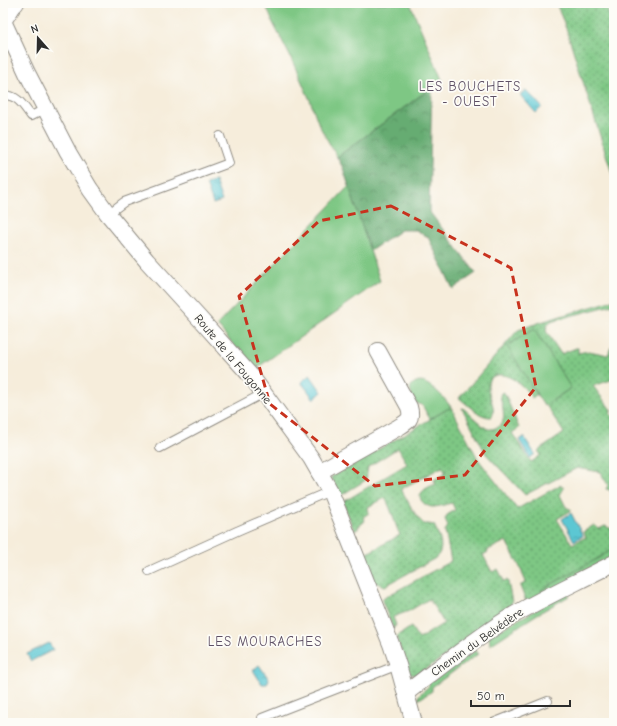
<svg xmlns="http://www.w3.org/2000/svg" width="617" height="726" font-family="'Comic Neue',sans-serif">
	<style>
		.grass { fill: #7ec784; stroke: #547958 }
		.forest { fill: url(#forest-crowns); stroke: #486c4e }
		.garden { fill: url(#garden-dots); stroke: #547958 }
		.water { fill: url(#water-ripples); stroke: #43797f }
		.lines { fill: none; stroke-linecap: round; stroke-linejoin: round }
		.lane-casing { stroke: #908c83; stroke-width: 10 }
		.street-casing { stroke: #908c83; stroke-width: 18 }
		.lane { stroke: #fff; stroke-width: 8 }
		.street { stroke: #fff; stroke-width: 16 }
		.marked { fill: none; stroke: #c8321e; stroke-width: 3; stroke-dasharray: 8 5; stroke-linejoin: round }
		.labels { text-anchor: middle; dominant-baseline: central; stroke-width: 3.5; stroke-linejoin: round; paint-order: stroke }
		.street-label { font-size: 12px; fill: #2b2b2b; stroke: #fdfcf7 }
		.neighbourhood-label { font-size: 13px; letter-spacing: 1px; fill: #5e5065; stroke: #fdfcf7 }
	</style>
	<defs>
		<pattern id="forest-crowns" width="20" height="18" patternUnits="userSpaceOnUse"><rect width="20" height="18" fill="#66ac72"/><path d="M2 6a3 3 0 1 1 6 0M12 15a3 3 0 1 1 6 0" fill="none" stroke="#548c5e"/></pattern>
		<pattern id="garden-dots" width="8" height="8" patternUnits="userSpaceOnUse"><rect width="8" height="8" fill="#7ec784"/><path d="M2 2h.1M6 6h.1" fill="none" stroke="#67a26c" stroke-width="1.8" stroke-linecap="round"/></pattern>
		<pattern id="water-ripples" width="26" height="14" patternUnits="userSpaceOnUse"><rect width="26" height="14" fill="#5bc7d3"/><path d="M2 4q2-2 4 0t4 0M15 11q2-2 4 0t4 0" fill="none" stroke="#4ba2ab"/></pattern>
	</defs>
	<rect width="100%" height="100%" fill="#fdfcf7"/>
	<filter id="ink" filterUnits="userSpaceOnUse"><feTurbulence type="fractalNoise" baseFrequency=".025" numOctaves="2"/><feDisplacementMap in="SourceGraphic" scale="8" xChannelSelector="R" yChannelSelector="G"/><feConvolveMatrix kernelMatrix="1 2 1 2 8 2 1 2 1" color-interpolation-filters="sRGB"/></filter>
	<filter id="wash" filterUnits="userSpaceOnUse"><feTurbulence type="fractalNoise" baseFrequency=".012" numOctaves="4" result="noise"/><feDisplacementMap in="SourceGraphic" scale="16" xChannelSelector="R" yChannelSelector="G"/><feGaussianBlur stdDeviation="0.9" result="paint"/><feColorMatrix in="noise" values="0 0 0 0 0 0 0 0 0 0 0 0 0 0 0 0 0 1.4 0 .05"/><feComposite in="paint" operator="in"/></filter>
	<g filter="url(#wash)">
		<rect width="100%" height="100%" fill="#f6eddb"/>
		<g class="grass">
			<path d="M264,3H410L443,82L432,87L337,157L319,125L310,100L290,56L273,23L267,8Z"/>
			<path d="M349,186L380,281L254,370L217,325Z"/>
			<path d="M534,329L571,388L544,406L506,346Z"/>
			<path d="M419,381C432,384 443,396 451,407L430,419L422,405L416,403C411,394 405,385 419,381Z"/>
			<path d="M614,548V559L543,595L541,590L600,557Z"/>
			<path d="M568,592L569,596L536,615L490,645L489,636Z"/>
			<path d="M476,650L478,654L432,687V691L418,700L419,695L429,686V683Z"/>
		</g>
		<path class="forest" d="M432,87L429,211L476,273L453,289L428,237L416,230H401L370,251L343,168L337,157Z"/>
		<g class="garden">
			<path d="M556,3H611L606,5L613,29L607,33L614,51V180L567,31Z"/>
			<path d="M614,300V305H612L551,321L547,325L546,331L561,354L576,348H578V353L589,351L608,355L611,347L614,354V379L593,386L612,411L610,413L614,418L612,420L614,422V498L610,490L606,489L608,485L600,472L577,468L525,495L486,454L462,408H463C469,413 480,424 486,428C489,430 493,429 495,428C509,424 502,406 500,395L502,392L505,394L519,428L512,433L531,462L541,455L538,451L564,433L546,405L571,388L534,329L507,346L537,394L532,398C525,387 510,373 497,375C494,376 491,377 489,380C484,392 498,406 492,417C480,418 468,405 459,398L518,330L541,322Z"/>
			<path d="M451,407L478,459L517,509L560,485L564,488L560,495L566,507L572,510L557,519L572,544L586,537L583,532L594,525L599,529L605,526L612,529L614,528V548L600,557L541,590L543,595L527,604L520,586L526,582L522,573H523L506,541L488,550V552L483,555L492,572L498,569L504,581L507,580L508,582L512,602L506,615L417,675H414L409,673L396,637L411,627L419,639L444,623L429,599L409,611L393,617L396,625L393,629L382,601L383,599L387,596L451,561L445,531L448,526L445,519L447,515L455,510L452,503C446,504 439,507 433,507C426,507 416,499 422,492C425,488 431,486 436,484L434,480L446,473L442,467L401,489C408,501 414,515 424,524H429L434,525C438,533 444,546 439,554C437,556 436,558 434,559L385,586L374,582L364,555L400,535C394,523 392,509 385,498L368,507L369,513L363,517L365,521L358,527V529L354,531L343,502L407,464L398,448L368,467L366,480L340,496L331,477Z"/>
		</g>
		<g class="water">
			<path d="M526,90L542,107L536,113L520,95Z"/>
			<path d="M215,181L222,201L213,204L206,184Z"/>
			<path d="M310,375L322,392L314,399L301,382Z"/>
			<path d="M524,437L535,454L530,458L519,440Z"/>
			<path d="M571,513L583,536L574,541L562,519Z"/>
			<path d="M49,643L53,650L31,661L27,654Z"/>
			<path d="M259,665L269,679L267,684H262L253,670Z"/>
		</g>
	</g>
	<g filter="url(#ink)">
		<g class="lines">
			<g class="lane-casing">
				<g id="lane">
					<path d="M3,95C18,95 23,105 31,116L45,109"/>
					<path d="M108,214L124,202L229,163L220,136"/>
					<path d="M160,448L264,393"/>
					<path d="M149,571L237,531L330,491"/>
					<path d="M262,718L398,665"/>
					<path d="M493,723L548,701"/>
				</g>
			</g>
			<g class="street-casing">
				<g id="street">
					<path d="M3,21L27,73L68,152L90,189L108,214L147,261L199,318L251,376L311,458L330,491L391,644L398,665L414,723"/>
					<path d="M3,21L13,6L16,3"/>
					<path d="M319,472L397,428C407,422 413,420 409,407L378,351"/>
					<path d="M406,693C439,668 471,642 507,619C541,598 578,582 614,563"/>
				</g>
			</g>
			<use href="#lane" class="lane"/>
			<use href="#street" class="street"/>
		</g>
	</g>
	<path class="marked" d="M391,206L511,268L536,387L465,475L375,486L270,404L239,296L319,221Z"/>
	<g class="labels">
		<g class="street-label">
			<text transform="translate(233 359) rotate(50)">Route de la Fougonne</text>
			<text transform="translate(477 642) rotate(-35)">Chemin du Belvédère</text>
		</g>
		<g class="neighbourhood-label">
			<text x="470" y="86">LES BOUCHETS<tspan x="470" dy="15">- OUEST</tspan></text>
			<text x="265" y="641">LES MOURACHES</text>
		</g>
	</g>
	<rect width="617" height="726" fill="none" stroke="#fdfcf7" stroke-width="16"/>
	<g transform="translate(38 38) rotate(340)" stroke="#fdfcf7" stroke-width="3" paint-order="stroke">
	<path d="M0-3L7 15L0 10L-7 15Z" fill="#2b2b2b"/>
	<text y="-6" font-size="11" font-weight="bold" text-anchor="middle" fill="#2b2b2b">N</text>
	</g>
	<path d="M471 700v6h99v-6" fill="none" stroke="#2b2b2b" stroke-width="2"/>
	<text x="477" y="700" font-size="12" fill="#2b2b2b" stroke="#fdfcf7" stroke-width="3" paint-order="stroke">50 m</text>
</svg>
